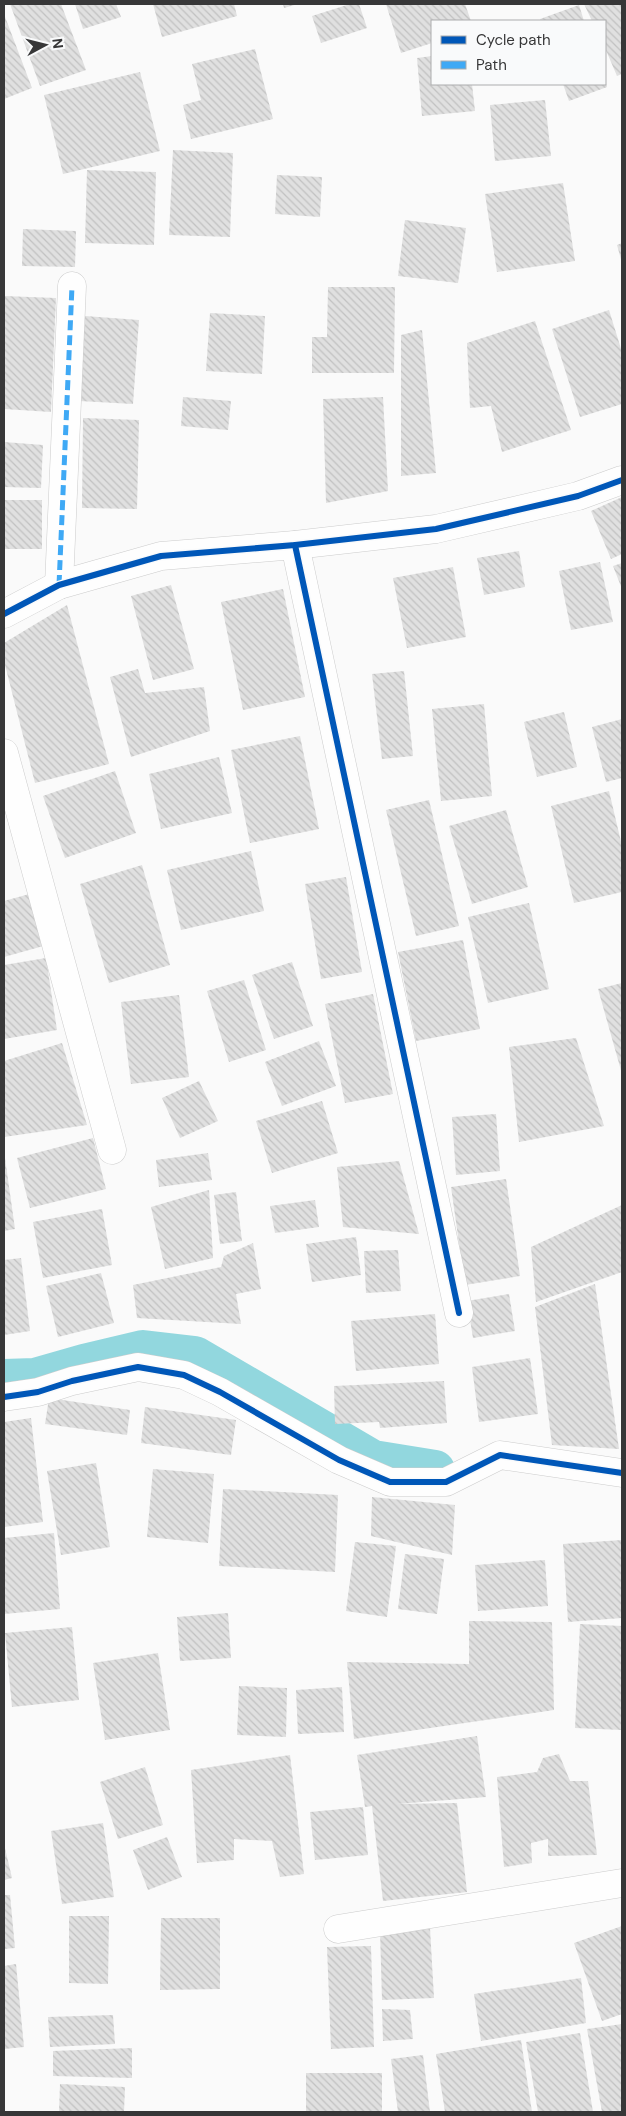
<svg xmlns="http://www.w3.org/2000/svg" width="626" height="2116" font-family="'DM Sans',sans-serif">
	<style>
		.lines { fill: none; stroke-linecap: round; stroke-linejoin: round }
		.canal { stroke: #92d7de; stroke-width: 40 }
		.building { fill: url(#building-back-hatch) }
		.street-casing { stroke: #ccc; stroke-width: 29 }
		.street { stroke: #fefefe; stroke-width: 28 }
		.quiet { stroke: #3fa9f5; stroke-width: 5; stroke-dasharray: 10 5; stroke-linecap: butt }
		.cycleway-casing { stroke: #f9fafb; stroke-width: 9 }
		.cycleway { stroke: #0057b8; stroke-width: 6 }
	</style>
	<defs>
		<pattern id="building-back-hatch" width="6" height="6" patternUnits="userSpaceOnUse" patternTransform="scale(1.25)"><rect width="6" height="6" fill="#e0e0e0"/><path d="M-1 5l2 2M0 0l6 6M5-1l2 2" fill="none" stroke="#c1c1c1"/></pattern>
	</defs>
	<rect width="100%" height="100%" fill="#fafafa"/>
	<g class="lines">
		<path class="canal" d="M4,1379L35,1378L84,1364L143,1350L195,1356L373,1460L435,1470"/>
	</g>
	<g class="building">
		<path d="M10,4H61L86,70L40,86Z"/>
		<path d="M75,4H116L121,17L83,29Z"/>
		<path d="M153,4H234L237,16L162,37Z"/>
		<path d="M283,4H298L284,8Z"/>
		<path d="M350,4H359L367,28L321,43L312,16Z"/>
		<path d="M386,4H465L471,21H432V43L401,53Z"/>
		<path d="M584,4H622V74L617,76L605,48V21H592Z"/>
		<path d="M579,5L584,21H541L540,19Z"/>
		<path d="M4,14L32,88L4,99Z"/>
		<path d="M255,49L273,119L191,139L183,105L201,100L192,64Z"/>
		<path d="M432,56V84H472L475,111L422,116L417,58Z"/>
		<path d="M140,72L160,151L63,174L44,95Z"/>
		<path d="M563,84H606L607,87L569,101Z"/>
		<path d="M545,100L551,156L495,161L490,105Z"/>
		<path d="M173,150L233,153L230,237L169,235Z"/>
		<path d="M87,170L156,172L154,245L85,243Z"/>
		<path d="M277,175L322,177L320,217L275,214Z"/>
		<path d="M563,183L575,261L497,272L485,194Z"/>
		<path d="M405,220L466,228L458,283L398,276Z"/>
		<path d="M23,229L76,231L75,267L22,266Z"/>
		<path d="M622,243V263L617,245Z"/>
		<path d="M328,287H395L394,373H312V337H327Z"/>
		<path d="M4,296L56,298L51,412L4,409Z"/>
		<path d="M609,310L622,352V404L580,417L552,329Z"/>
		<path d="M210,313L265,316L262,374L206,371Z"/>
		<path d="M85,316L139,320L133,404L79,401Z"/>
		<path d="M535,321L571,430L502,452L491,406L470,408L467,343Z"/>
		<path d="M422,330L436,473L401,476V335Z"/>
		<path d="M183,397L231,401L228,430L181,426Z"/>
		<path d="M383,397L388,491L326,503L323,399Z"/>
		<path d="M83,418L139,420L137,509L82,508Z"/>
		<path d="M4,442L43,445L41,488L4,487Z"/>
		<path d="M622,497V554L611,559L591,511Z"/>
		<rect x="4" y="500" width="38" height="49"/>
		<path d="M519,551L525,587L484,595L477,558Z"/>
		<path d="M600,562L613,622L571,630L559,571Z"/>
		<path d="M622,563V589L613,566Z"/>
		<path d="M453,567L466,637L407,648L393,578Z"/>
		<path d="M171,585L194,669L153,680L131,596Z"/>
		<path d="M283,589L305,697L243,710L221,602Z"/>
		<path d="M67,605L109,764L35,783L4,661V643Z"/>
		<path d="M138,669L145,693L204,687L210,731L131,757L110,677Z"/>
		<path d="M404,671L413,756L382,759L372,674Z"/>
		<path d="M484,704L492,796L441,801L432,709Z"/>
		<path d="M564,712L577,767L537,777L524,722Z"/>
		<path d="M622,719V778L606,782L592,727Z"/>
		<path d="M300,736L319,829L250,843L231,750Z"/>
		<path d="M219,757L232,813L161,829L149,774Z"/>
		<path d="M115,771L136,833L65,858L43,796Z"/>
		<path d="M609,791L622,846V892L574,903L551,806Z"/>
		<path d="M429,800L459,926L416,936L386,810Z"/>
		<path d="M506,810L528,887L472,904L449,826Z"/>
		<path d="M251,851L264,911L181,930L167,870Z"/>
		<path d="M142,865L170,965L109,983L80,884Z"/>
		<path d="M346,877L362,972L321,979L305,884Z"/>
		<path d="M33,893L47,945L4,957V901Z"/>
		<path d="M529,903L549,989L488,1003L468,917Z"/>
		<path d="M463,940L480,1029L416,1041L398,952Z"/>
		<path d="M46,958L57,1030L4,1039V965Z"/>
		<path d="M292,962L313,1026L274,1039L252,975Z"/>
		<path d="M244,980L266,1050L229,1062L207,991Z"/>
		<path d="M622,983V1074L598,989Z"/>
		<path d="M373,994L393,1094L345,1103L325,1004Z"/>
		<path d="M179,995L189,1077L131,1084L121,1002Z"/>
		<path d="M576,1038L604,1126L519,1142L509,1047Z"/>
		<path d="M319,1041L336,1086L282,1106L265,1062Z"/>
		<path d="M62,1043L87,1125L4,1137V1061Z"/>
		<path d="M199,1081L218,1121L180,1138L162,1098Z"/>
		<path d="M322,1101L338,1153L272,1173L256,1121Z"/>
		<path d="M496,1114L500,1171L456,1175L452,1117Z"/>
		<path d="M93,1138L106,1189L30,1208L17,1158Z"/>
		<path d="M4,1151L15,1229L4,1231Z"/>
		<path d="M208,1153L212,1180L159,1187L156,1160Z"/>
		<path d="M399,1161L419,1234L343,1227L337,1167Z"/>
		<path d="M506,1179L520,1276L465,1285L451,1187Z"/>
		<path d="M209,1190L213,1258L165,1269L151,1207Z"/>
		<path d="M236,1192L242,1241L220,1244L214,1195Z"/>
		<path d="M315,1200L319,1227L275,1233L270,1206Z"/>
		<path d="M622,1205V1272L536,1302L531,1247Z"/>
		<path d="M102,1209L112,1265L43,1278L33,1222Z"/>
		<path d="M356,1237L361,1275L312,1282L306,1244Z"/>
		<path d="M253,1243L261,1289L236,1294L241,1324L137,1318L133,1285L221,1267L224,1256Z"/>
		<path d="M398,1250L401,1291L366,1293L364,1251Z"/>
		<path d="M21,1258L30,1331L4,1335V1260Z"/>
		<path d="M101,1273L114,1323L58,1337L46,1286Z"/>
		<path d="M595,1284L619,1449L552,1445L535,1307Z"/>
		<path d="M509,1294L515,1331L473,1338L467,1301Z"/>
		<path d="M435,1314L439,1364L356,1371L351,1321Z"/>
		<path d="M530,1358L538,1414L479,1422L472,1367Z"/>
		<path d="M444,1381L447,1423L380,1428L379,1422L335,1424L334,1386Z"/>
		<path d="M49,1398L130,1410L127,1435L45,1424Z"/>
		<path d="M145,1407L236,1420L231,1455L141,1443Z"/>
		<path d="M31,1418L43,1522L4,1527V1422Z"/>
		<path d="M96,1463L110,1547L61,1555L47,1471Z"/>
		<path d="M153,1469L214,1474L208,1543L147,1537Z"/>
		<path d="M223,1489L338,1495L335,1572L219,1566Z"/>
		<path d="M372,1497L455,1505L452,1555L371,1536Z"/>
		<path d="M54,1533L60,1609L4,1614V1538Z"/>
		<path d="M622,1540V1618L568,1622L563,1544Z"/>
		<path d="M355,1542L396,1546L387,1617L346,1611Z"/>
		<path d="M405,1554L444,1559L437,1614L398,1609Z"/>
		<path d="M545,1560L548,1606L478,1611L475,1565Z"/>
		<path d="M228,1613L231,1658L180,1661L177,1617Z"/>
		<path d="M469,1621L552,1622L554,1710L354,1739L347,1662L469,1664Z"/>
		<path d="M580,1624L622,1626V1730L575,1728Z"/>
		<path d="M72,1627L79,1700L12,1707L5,1633Z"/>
		<path d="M158,1653L170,1730L105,1740L93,1663Z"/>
		<path d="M239,1686L287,1688L286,1737L237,1735Z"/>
		<path d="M342,1687L344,1732L298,1734L296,1690Z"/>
		<path d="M477,1736L486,1797L397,1804L457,1803L467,1892L383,1901L372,1806L365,1807L357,1755Z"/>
		<path d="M559,1754L570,1781H588L597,1855L548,1856V1839L531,1843L532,1863L504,1867L497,1777L537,1772L543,1758Z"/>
		<path d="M290,1755L304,1874L280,1877L272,1841L234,1839V1860L197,1863L191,1770Z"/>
		<path d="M145,1767L163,1825L118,1839L100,1782Z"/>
		<path d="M363,1807L368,1855L315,1860L310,1812Z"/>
		<path d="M103,1823L114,1897L62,1904L51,1831Z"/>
		<path d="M167,1837L182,1877L148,1890L133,1850Z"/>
		<path d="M4,1844L12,1878L4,1880Z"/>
		<path d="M4,1895H10L15,1948L4,1949Z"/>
		<path d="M69,1916H109L108,1984L69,1983Z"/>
		<path d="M161,1918H220V1989L160,1990Z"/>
		<path d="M622,1926V2014L602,2021L574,1943Z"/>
		<path d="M430,1928L434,1998L382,2000L380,1931Z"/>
		<path d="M371,1946L374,2047L331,2049L327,1947Z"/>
		<path d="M16,1964L24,2047L4,2049V1966Z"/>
		<path d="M581,1978L586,2023L481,2041L474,1994Z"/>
		<path d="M382,2009L410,2010L413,2039L383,2041Z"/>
		<path d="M113,2015L115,2044L50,2047L48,2017Z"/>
		<path d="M622,2024V2112H602L587,2029Z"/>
		<path d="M580,2033L593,2112H538L526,2042Z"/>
		<path d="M521,2040L532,2112H445L436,2054Z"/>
		<path d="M132,2048V2078L53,2076V2051Z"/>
		<path d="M423,2055L430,2112H398L391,2059Z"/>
		<rect x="306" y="2073" width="76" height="39"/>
		<path d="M60,2084L125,2087L124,2112H59Z"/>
	</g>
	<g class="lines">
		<g class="street-casing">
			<g id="street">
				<path d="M295,545L459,1313"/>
				<path d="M59,585L72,286"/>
				<path d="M4,614L59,585L161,556L295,545L436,529L578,496L622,480"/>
				<path d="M4,753L112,1150"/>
				<path d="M4,1397L38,1392L72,1381L138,1367L184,1375L220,1392L339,1460L390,1482H446L500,1455L622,1473"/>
				<path d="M338,1929L622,1883"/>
			</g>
		</g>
		<use href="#street" class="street"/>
		<path class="quiet" d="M59,585L72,286"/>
		<g class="cycleway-casing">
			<g id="cycleway">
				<path d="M295,545L459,1313"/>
				<path d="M4,614L59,585L161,556L295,545L436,529L578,496L622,480"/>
				<path d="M4,1397L38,1392L72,1381L138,1367L184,1375L220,1392L339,1460L390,1482H446L500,1455L622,1473"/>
			</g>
		</g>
		<use href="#cycleway" class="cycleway"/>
	</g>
	<rect width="626" height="2116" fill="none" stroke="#373738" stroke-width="10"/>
	<rect x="431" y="20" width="175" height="65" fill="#f9fafb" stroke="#abacad"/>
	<rect x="441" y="36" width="25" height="8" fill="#0057b8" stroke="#abacad"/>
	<text x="476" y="45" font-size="15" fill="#373738">Cycle path</text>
	<rect x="441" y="61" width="25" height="8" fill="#3fa9f5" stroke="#abacad"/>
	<text x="476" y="70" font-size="15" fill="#373738">Path</text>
	<g transform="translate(45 45) rotate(83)" stroke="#f9fafb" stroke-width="4" paint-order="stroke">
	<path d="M0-4L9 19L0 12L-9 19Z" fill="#373738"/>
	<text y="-8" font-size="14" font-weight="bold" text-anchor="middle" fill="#373738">N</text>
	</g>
</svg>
